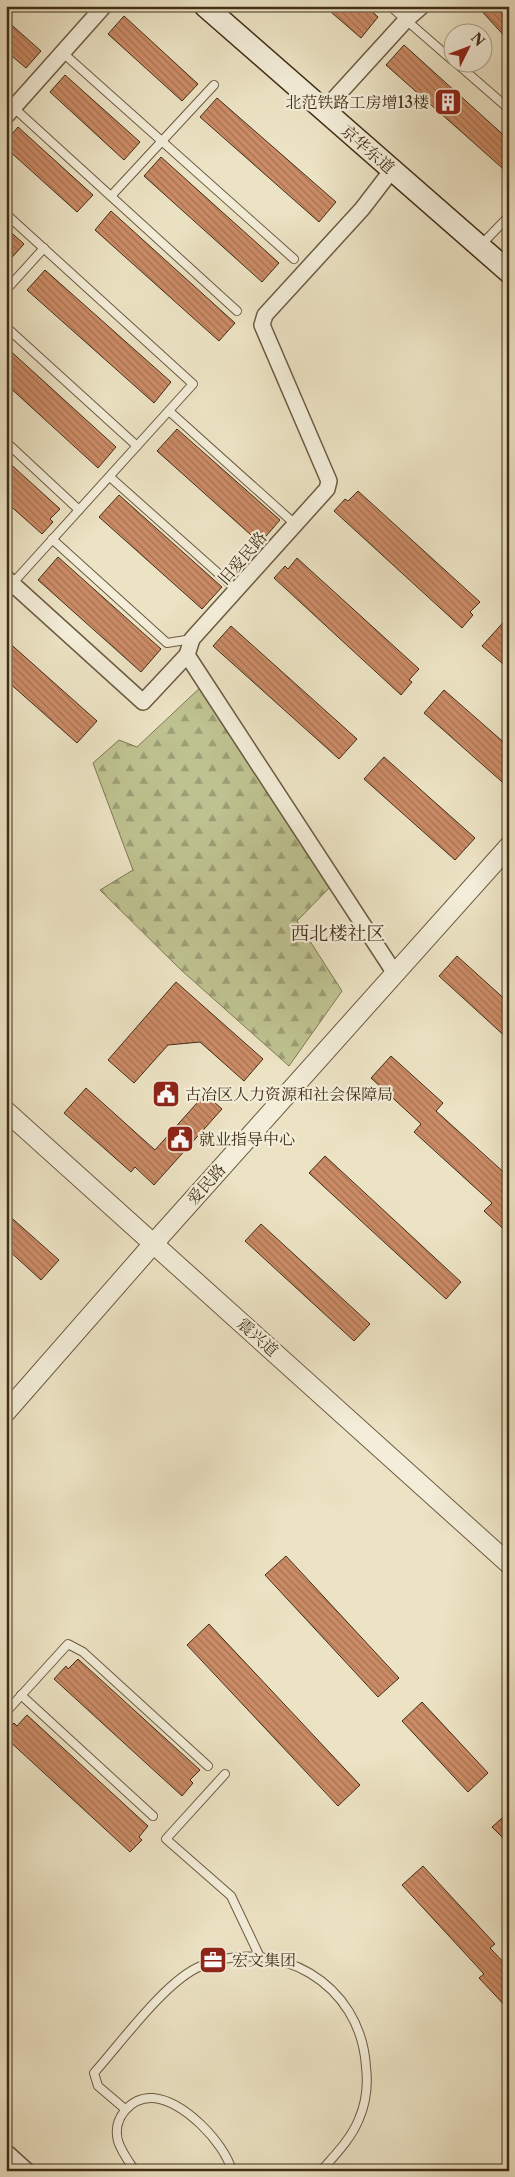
<svg xmlns="http://www.w3.org/2000/svg" width="515" height="2177" font-family="'Libre Caslon Text','Noto Serif SC',serif">
	<style>
		.forest { fill: url(#forest-firs); stroke: #807853 }
		.building { fill: url(#building-back-hatch); stroke: #412e16 }
		.lines { fill: none; stroke-linecap: round; stroke-linejoin: round }
		.service-casing { stroke: #6c5b42; stroke-width: 10 }
		.minor-casing { stroke: #6c5b42; stroke-width: 18 }
		.tertiary-casing { stroke: #6c5b42; stroke-width: 21 }
		.secondary-casing { stroke: #412e16; stroke-width: 24 }
		.service { stroke: #f3edd9; stroke-width: 8 }
		.minor { stroke: #f3edd9; stroke-width: 15 }
		.tertiary { stroke: #f3edd9; stroke-width: 19 }
		.secondary { stroke: #f3edd9; stroke-width: 21 }
		.labels { text-anchor: middle; dominant-baseline: central; stroke-width: 4.5; stroke-linejoin: round; paint-order: stroke }
		.poi-label { font-size: 16px; fill: #412e16; stroke: #f3edd9; text-anchor: start }
		.street-label { font-size: 16px; fill: #412e16; stroke: #f3edd9 }
		.quarter-label { font-size: 19px; fill: #412e16; stroke: #f3edd9 }
	</style>
	<defs>
		<pattern id="forest-firs" width="22" height="20" patternUnits="userSpaceOnUse" patternTransform="scale(1.25)"><rect width="22" height="20" fill="#bec290"/><path d="M5 1l3.5 6h-7zM16 11l3.5 6h-7z" fill="#9c9e75"/></pattern>
		<pattern id="building-back-hatch" width="6" height="6" patternUnits="userSpaceOnUse" patternTransform="scale(1.25)"><rect width="6" height="6" fill="#cb8b66"/><path d="M-1 5l2 2M0 0l6 6M5-1l2 2" fill="none" stroke="#a67253"/></pattern>
	</defs>
	<rect width="100%" height="100%" fill="#ece3c4"/>
	<filter id="stains"><feTurbulence type="fractalNoise" baseFrequency=".004" numOctaves="4"/><feColorMatrix values="0 0 0 0 .2 0 0 0 0 .09 0 0 0 0 .02 0 0 0 .5 -.17"/></filter>
	<radialGradient id="worn" r=".72"><stop offset=".6" stop-color="#630" stop-opacity="0"/><stop offset="1" stop-color="#630" stop-opacity=".3"/></radialGradient>
	<path class="forest" d="M204,684L335,882L297,921L342,991L289,1066L180,969L100,890L133,870L93,763L119,740L137,747Z"/>
	<g class="building">
		<path d="M324,6H366L378,17L361,38Z"/>
		<path d="M477,6H509V41Z"/>
		<path d="M124,16L198,84L182,101L108,34Z"/>
		<path d="M6,20L41,51L26,68L6,51Z"/>
		<path d="M404,45L509,140V174L386,65Z"/>
		<path d="M65,75L140,142L124,160L50,92Z"/>
		<path d="M217,98L336,202L319,222L200,117Z"/>
		<path d="M18,127L93,195L77,212L6,148V141Z"/>
		<path d="M161,157L279,263L262,282L144,176Z"/>
		<path d="M111,211L235,323L219,341L95,230Z"/>
		<path d="M6,228L24,244L6,264Z"/>
		<path d="M45,270L171,382L154,403L27,290Z"/>
		<path d="M6,347L116,447L98,468L6,384Z"/>
		<path d="M177,429L280,520L260,543L157,451Z"/>
		<path d="M6,460L60,509L50,519L53,522L42,534L6,502Z"/>
		<path d="M358,491L480,602L470,612L473,615L462,628L334,511L345,499L348,501Z"/>
		<path d="M119,495L222,587L202,609L99,517Z"/>
		<path d="M58,557L161,649L141,672L38,580Z"/>
		<path d="M297,558L419,669L409,680L412,682L401,695L274,578L285,566L288,569Z"/>
		<path d="M509,616V669L482,646Z"/>
		<path d="M231,626L357,739L339,759L213,646Z"/>
		<path d="M6,640L97,721L77,743L6,680Z"/>
		<path d="M444,690L509,747V788L424,713Z"/>
		<path d="M384,757L475,838L455,860L364,779Z"/>
		<path d="M457,956L509,1003V1040L439,976Z"/>
		<path d="M176,982L263,1059L244,1081L200,1042L168,1045L134,1083L108,1060Z"/>
		<path d="M391,1056L443,1103L436,1111L509,1177V1185L503,1191L509,1196V1234L484,1211L492,1203L414,1132L421,1124L371,1078Z"/>
		<path d="M86,1088L155,1150L205,1094L222,1109L154,1185L135,1167L131,1172L64,1113Z"/>
		<path d="M325,1156L461,1282L446,1299L309,1173Z"/>
		<path d="M6,1213L59,1260L41,1280L6,1248Z"/>
		<path d="M261,1224L370,1324L354,1341L245,1241Z"/>
		<path d="M286,1556L399,1678L378,1697L265,1575Z"/>
		<path d="M209,1624L360,1785L338,1806L187,1645Z"/>
		<path d="M78,1659L200,1770L190,1780L193,1783L182,1796L54,1679L66,1666L68,1669Z"/>
		<path d="M422,1702L488,1773L468,1792L402,1721Z"/>
		<path d="M27,1715L148,1826L139,1837L142,1840L130,1852L6,1738V1732L14,1723L17,1726Z"/>
		<path d="M509,1812V1844L492,1827Z"/>
		<path d="M423,1866L495,1944L490,1948L509,1968V2010L479,1978L484,1974L402,1885Z"/>
	</g>
	<g class="lines">
		<g class="service-casing">
			<g id="service">
				<path d="M390,6L452,60"/>
				<path d="M63,53L294,259"/>
				<path d="M455,62L509,109"/>
				<path d="M14,108L237,311"/>
				<path d="M111,196L214,85"/>
				<path d="M6,214L193,384L12,584"/>
				<path d="M481,245L509,216"/>
				<path d="M6,290L44,248"/>
				<path d="M6,327L137,446"/>
				<path d="M169,411L295,524"/>
				<path d="M6,442L79,510"/>
				<path d="M110,477L237,590"/>
				<path d="M52,539L167,643L192,639"/>
				<path d="M21,1695L153,1816"/>
				<path d="M6,1712L68,1644L83,1652L208,1766"/>
				<path d="M225,1774L166,1839L231,1896L260,1957"/>
				<path d="M125,2109L98,2086L94,2073C120,2044 166,1980 201,1966C277,1935 361,1983 366,2067C368,2084 366,2103 359,2119C351,2139 335,2155 321,2171"/>
				<path d="M135,2171C129,2162 121,2151 118,2141C112,2118 131,2097 153,2098C184,2101 224,2142 232,2171"/>
			</g>
		</g>
		<g class="minor-casing">
			<g id="minor">
				<path d="M324,110L406,20L422,6"/>
				<path d="M6,116L104,6"/>
				<path d="M392,170L362,209L265,315L262,325L329,481L327,489L192,639L187,655L394,972"/>
				<path d="M6,578L143,702L187,655"/>
				<path d="M6,2152L27,2171"/>
			</g>
		</g>
		<g class="tertiary-casing">
			<g id="tertiary">
				<path d="M6,1111L509,1564"/>
				<path d="M6,1412L154,1243L509,846"/>
			</g>
		</g>
		<g class="secondary-casing">
			<path id="secondary" d="M205,6L509,272"/>
		</g>
		<use href="#service" class="service"/>
		<use href="#minor" class="minor"/>
		<use href="#tertiary" class="tertiary"/>
		<use href="#secondary" class="secondary"/>
	</g>
	<defs>
		<g id="building-square" transform="scale(1.4375)"><rect x="-9" y="-9" width="18" height="18" rx="4" fill="#8f2418" stroke="#f3edd9"/><path d="M-4-6H4V6H1V3H-1V6H-4ZM-2.5-4.3h1.7v1.8h-1.7ZM.8-4.3h1.7v1.8H.8ZM-2.5-1h1.7V.8h-1.7ZM.8-1h1.7V.8H.8Z" fill="#fff"/></g>
		<g id="civic-square" transform="scale(1.4375)"><rect x="-9" y="-9" width="18" height="18" rx="4" fill="#8f2418" stroke="#f3edd9"/><path d="M-.6-6.5H3V-4.5H.6V-3L4-1V1h2V6H-6V1h2V-1L-.6-3ZM-1.2 2.5V6h2.4V2.5Z" fill="#fff"/></g>
		<g id="office-square" transform="scale(1.4375)"><rect x="-9" y="-9" width="18" height="18" rx="4" fill="#8f2418" stroke="#f3edd9"/><path d="M-6-3h4V-5.5h4V-3h4V5H-6ZM-1-4.5V-3h2v-1.5ZM-6 0V1H6V0Z" fill="#fff"/></g>
	</defs>
	<g fill-rule="evenodd">
		<use href="#building-square" x="448" y="102"/>
		<use href="#civic-square" x="166" y="1094"/>
		<use href="#civic-square" x="180" y="1139"/>
		<use href="#office-square" x="213" y="1960"/>
	</g>
	<g class="labels">
		<g class="poi-label">
			<text x="429" y="102" text-anchor="end">北范铁路工房增13楼</text>
			<text x="185" y="1094">古冶区人力资源和社会保障局</text>
			<text x="199" y="1139">就业指导中心</text>
			<text x="232" y="1960">宏文集团</text>
		</g>
		<g class="street-label">
			<text transform="translate(368 149) rotate(41)">京华东道</text>
			<text transform="translate(242 558) rotate(-49)">旧爱民路</text>
			<text transform="translate(206 1184) rotate(-48)">爱民路</text>
			<text transform="translate(258 1337) rotate(42)">震兴道</text>
		</g>
		<g class="quarter-label">
			<text x="338" y="933">西北楼社区</text>
		</g>
	</g>
	<rect width="515" height="2177" fill="none" stroke="#ece3c4" stroke-width="25"/>
	<rect x="8" y="8" width="500" height="2162" fill="none" stroke="#412e16" stroke-width="2.5"/>
	<rect x="12" y="12" width="490" height="2152" fill="none" stroke="#412e16"/>
	<g transform="translate(468 48) rotate(48)"><circle r="24" fill="#f3edd9" stroke="#aca18b"/>
	<path d="M0-4L9 19L0 12L-9 19Z" fill="#8f2418"/>
	<text y="-8" font-size="14" font-weight="bold" text-anchor="middle" fill="#412e16">N</text>
	</g>
	<rect width="100%" height="100%" filter="url(#stains)"/>
	<rect width="100%" height="100%" fill="url(#worn)"/>
</svg>
